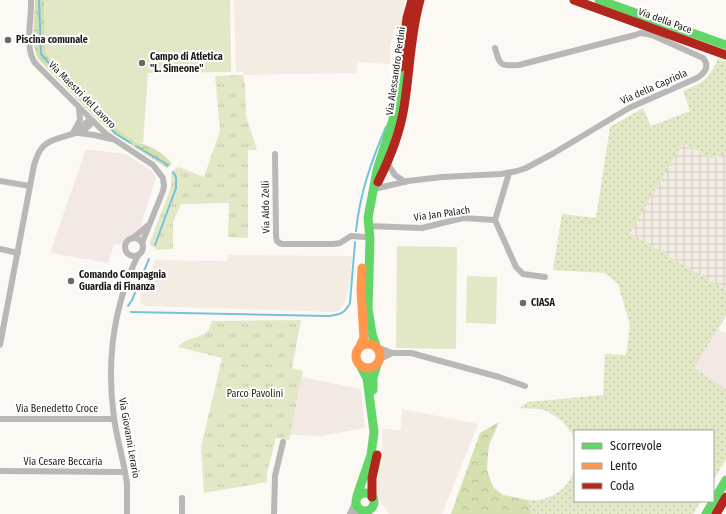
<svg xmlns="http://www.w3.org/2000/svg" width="726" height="514" font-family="'Fira Sans Condensed',sans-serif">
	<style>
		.commercial { fill: #f3e9e4 }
		.industrial { fill: url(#industrial-grid) }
		.built { fill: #f2ece2 }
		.grass { fill: url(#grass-dots) }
		.forest { fill: url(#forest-crowns) }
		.park { fill: url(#park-tufts) }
		.pitch { fill: #e2e8c6 }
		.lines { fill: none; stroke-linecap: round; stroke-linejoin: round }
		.stream { stroke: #74c3d9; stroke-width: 2 }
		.street { stroke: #bab8b6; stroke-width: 6 }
		.fast { stroke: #63d668; stroke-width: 9 }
		.slow { stroke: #ff974d; stroke-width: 9 }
		.jam { stroke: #b3261e; stroke-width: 9 }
		.poi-dot { fill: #6b6965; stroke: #fff; stroke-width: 1.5 }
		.labels { text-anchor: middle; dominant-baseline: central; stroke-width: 4; stroke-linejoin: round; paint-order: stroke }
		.street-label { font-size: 10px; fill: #1d1b17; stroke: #fff }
		.poi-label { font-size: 10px; font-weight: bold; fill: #1d1b17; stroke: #fff; text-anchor: start }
		.park-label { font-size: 10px; fill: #29300c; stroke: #fff }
	</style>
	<defs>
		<pattern id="industrial-grid" width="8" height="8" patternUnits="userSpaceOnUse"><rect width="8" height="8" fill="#f2ece2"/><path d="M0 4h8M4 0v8" fill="none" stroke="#cfcac1"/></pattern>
		<pattern id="grass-dots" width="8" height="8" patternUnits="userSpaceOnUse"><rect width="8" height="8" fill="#e2e8c6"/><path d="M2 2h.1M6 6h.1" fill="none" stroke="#c1c6a9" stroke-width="1.8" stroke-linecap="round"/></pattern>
		<pattern id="forest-crowns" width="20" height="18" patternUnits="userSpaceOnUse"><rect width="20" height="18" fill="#d6dfaf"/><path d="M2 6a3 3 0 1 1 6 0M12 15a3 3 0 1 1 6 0" fill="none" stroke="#b7bf96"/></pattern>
		<pattern id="park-tufts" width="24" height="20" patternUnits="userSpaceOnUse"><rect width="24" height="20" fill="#e2e8c6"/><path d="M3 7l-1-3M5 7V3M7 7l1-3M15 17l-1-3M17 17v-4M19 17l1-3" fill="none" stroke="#c1c6a9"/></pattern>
	</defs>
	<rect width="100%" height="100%" fill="#fcf9f5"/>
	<g class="commercial">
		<path d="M86,149L126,154L152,171L156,178L139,231L122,244L114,245L108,263L50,253Z"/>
		<path d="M718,329L726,333V389L694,368Z"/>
		<path d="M302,377L361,389L365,428L321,436L289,435Z"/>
	</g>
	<path class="industrial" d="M683,143L713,159L726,153V290L630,233Z"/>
	<g class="built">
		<path d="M234,0H405L402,24L395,26L390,48V64L358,62L356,73L243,75V72H236Z"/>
		<path d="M228,255L352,256L350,285L346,298L343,305L338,311L333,312L145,306L141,303L140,299L155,260L227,261Z"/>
		<path d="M402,409L478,424L442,514H389L376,495L382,448L383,429L401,430Z"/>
	</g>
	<g class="grass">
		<path d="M718,59L726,62V153L713,159L683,143L630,233L726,290V316L694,368L726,389V459L713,481V431H575V444L572,434L562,421L547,411L538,409L519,408L528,402L603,395L605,354L626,355L630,325L618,284L605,273L553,270L562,214L596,218L610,127L643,108L651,126L690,111L683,91C704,83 708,79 718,59Z"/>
		<path d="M575,462V501H701L693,514H531L528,500C552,502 573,487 575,462Z"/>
	</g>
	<g class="forest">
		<path d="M35,0H44L46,54L135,142C150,145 163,152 172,164L167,168L114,134L93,115L38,59C30,42 35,19 35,0Z"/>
		<path d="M499,422L489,445L488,455L487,470L493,487L503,495L528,500L531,514H451L480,433Z"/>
	</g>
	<g class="park">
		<path d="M243,75L245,85L246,116L257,150H248V238L228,237L229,203L181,204L173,222V249L157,250L150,244V242L171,187V173L176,168L179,167L204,177L220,131L215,76Z"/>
		<path d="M301,320L292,368L303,371L289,440L276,438L267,473V482L204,493L201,447L222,358L178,347C186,335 211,340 211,321Z"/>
	</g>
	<g class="pitch">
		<path d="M44,0H230L231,72L148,73L143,143L135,142L118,130L46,54Z"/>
		<path d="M397,246L457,247L456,349L396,348Z"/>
		<path d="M467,276L497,277L496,324L466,323Z"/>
		<path d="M223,380L245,386L238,415L215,409Z"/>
	</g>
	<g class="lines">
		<g class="stream">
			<path d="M39,0L41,54L52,67L116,134L131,143"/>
			<path d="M389,117L396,72"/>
			<path d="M136,146L168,165"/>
			<path d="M356,231C360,193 371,162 386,127"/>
			<path d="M155,245L176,188V177L173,172"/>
			<path d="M128,306L132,300L149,259"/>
			<path d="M131,312L329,316C341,314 344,314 350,303L355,242"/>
		</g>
		<g class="street">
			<path d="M31,0C32,19 24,47 35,63L106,134L153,165L163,178L164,186L163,191L142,243"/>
			<path d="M78,130L88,121H92"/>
			<path d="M73,133L80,120L79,108"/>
			<path d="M79,133L94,135L111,139"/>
			<path d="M275,154L276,233C276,239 276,243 283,244H334L340,243L351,236L364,237"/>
			<path d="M387,163L395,175L405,182"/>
			<path d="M509,173L495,220L516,267L523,274L545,277"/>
			<path d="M0,181L30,186"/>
			<path d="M374,189L408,181L442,177L501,174L517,171L526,168L554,153L629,108L697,78C705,73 710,66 703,58L652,35L641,33L635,35L519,65C500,66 500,66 495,48"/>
			<path d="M368,226L422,228L463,218L495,220"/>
			<path d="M133,238L147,226"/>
			<circle cx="134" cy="247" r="9"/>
			<path d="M0,249L18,253"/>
			<path d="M0,345L34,165C36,159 38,152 42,148C53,134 88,136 92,121"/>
			<path d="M377,347L392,353H411L499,377L525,386"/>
			<path d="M380,359L392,353"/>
			<path d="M0,419H114"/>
			<path d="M0,471L125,472"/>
			<path d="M182,498V514"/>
			<path d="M127,514C127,504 127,494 127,484C124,461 117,440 114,418C106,360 113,307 138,255"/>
			<path d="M274,514L275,476L283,442"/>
			<path d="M350,514L355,503"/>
			<path d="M356,514L362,511"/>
		</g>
		<g class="fast">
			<path d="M599,0L726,45"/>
			<path d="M376,346L372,334L368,308L370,239L368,218L377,170L397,107L401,67"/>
			<path d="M373,390V378L377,364"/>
			<circle cx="365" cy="502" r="9"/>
			<path d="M357,496L371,455L374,432L367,378L360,365"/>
			<path d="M706,514L726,480"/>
		</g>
		<g class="slow">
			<circle cx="368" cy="356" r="12"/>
			<path d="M360,346L364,338L361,290L362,268"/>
		</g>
		<g class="jam">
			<path d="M574,0L726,55"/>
			<path d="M401,67L407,18L412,0"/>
			<path d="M378,182C390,158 400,133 404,107C410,71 410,35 420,0"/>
			<path d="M372,497V478L377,455"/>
			<path d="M716,514L726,497"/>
		</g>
	</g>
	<g class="poi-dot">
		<circle cx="8" cy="40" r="4"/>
		<circle cx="142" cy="63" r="4"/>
		<circle cx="71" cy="281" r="4"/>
		<circle cx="523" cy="303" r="4"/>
	</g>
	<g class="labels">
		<g class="street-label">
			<text transform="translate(665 21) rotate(20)">Via della Pace</text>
			<text transform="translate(396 71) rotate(-82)">Via Alessandro Pertini</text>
			<text transform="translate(654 87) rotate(-24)">Via della Capriola</text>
			<text transform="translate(82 95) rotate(45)">Via Maestri del Lavoro</text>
			<text transform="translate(266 207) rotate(-91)">Via Aldo Zelli</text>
			<text transform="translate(442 214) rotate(-8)">Via Jan Palach</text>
			<text x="57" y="409">Via Benedetto Croce</text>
			<text transform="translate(129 438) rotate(80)">Via Giovanni Lerario</text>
			<text x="63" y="462">Via Cesare Beccaria</text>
		</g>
		<g class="poi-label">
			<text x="16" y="40">Piscina comunale</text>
			<text x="150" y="57">Campo di Atletica<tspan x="150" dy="12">"L. Simeone"</tspan></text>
			<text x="79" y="275">Comando Compagnia<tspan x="79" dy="12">Guardia di Finanza</tspan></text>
			<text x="531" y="303">CIASA</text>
		</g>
		<g class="park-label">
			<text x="255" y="394">Parco Pavolini</text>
		</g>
	</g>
	<rect x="574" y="430" width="140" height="72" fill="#ffffff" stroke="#a5a4a2"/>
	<rect x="582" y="443" width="20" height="6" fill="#63d668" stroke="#a5a4a2"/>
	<text x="610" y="450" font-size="12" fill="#1d1b17">Scorrevole</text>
	<rect x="582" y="463" width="20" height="6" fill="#ff974d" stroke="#a5a4a2"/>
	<text x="610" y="470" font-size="12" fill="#1d1b17">Lento</text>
	<rect x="582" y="483" width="20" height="6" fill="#b3261e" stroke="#a5a4a2"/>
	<text x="610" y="490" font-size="12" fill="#1d1b17">Coda</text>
</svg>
